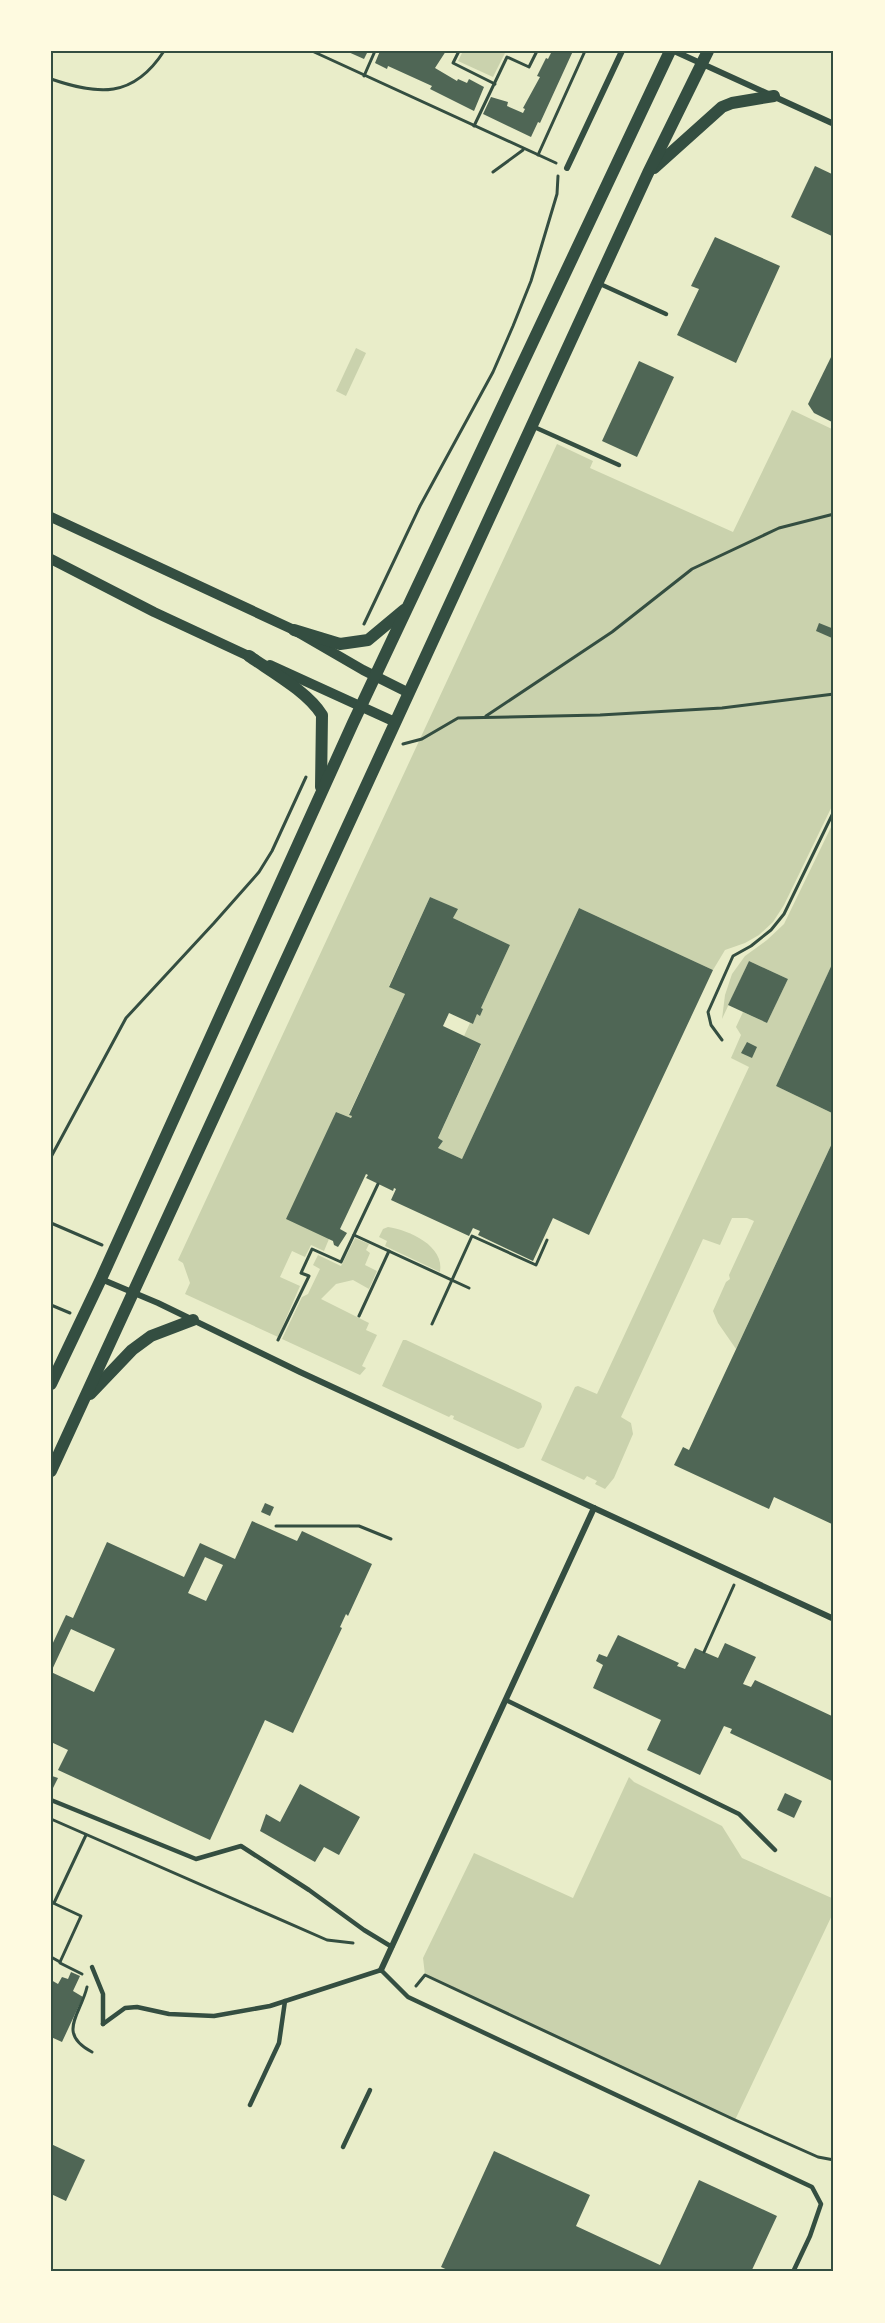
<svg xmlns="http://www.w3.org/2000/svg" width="885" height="2323" font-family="'Alegreya Sans',sans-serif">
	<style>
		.green { fill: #cad2ad }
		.building { fill: #4f6655; fill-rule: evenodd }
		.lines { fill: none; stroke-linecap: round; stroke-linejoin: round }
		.path { stroke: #344e41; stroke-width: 3 }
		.service { stroke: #344e41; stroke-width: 4.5 }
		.minor { stroke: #344e41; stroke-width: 6 }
		.tertiary { stroke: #344e41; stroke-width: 10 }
		.secondary { stroke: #344e41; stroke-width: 12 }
		.neatline { fill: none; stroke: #344e41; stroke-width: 2 }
	</style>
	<rect width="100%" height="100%" fill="#e9edc9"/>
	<g class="green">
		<path d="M463,51H506L493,77L458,61Z"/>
		<path d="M356,348L366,353L346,396L336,391Z"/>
		<path d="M792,410L834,430V802L784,905L773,922L759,935L745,943L725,950L713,970L579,908L462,1159L438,1148L443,1141L438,1138L481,1045L464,1036L470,1023L473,1024L477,1014L480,1015L483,1009L481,1008L510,945L453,918L457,909L430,897L389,986L405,994L349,1114L352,1116L351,1118L336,1112L329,1239L324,1251L311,1245L305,1257L292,1251L280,1277L300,1286L278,1337L185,1294L190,1283L183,1263L178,1260L557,444L593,461L590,468L733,532Z"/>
		<path d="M834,821V960L776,1086L834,1114V1139L736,1349L718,1323L713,1311L726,1282L730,1279L729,1275L754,1221L747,1218H732L720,1245L703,1239L621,1417L631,1423L633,1434L614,1478L605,1489L595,1484L597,1481L587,1476L584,1480L541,1460L575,1387L578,1386L597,1394L749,1067L731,1058L741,1035L736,1027L743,1012L767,1023L788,979L749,961L722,1019L725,995L732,974L745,956L767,940L784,924Z"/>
		<path d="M388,1227C409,1230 445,1246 440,1272L385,1246L387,1241L379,1237L383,1229Z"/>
		<path d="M355,1238L369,1244L366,1250L370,1253L365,1265L377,1271L369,1289L353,1280L336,1284L321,1299L369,1323L366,1330L377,1335L362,1366L366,1368L360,1375L282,1339L302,1297L308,1294L320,1269L313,1265L318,1255L341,1266Z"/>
		<path d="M403,1340H406L541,1403L542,1407L524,1447L518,1449L453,1419L454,1416L451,1415L449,1417L382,1386Z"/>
		<path d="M629,1777L634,1782L722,1826L742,1858L834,1899V1911L735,2120L425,1975L423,1958L474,1853L573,1898Z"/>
	</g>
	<g class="building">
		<path d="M346,51H368L364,59Z"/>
		<path d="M380,51H446L435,68L457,81L458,79L467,83L469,79L484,87L474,111L430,89L432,86L388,66L387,69L375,63Z"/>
		<path d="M552,51H573L540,123L538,122L531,137L483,114L491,97L508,102L507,106L523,113L525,109L523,108L540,77L537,76L546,58L548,59Z"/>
		<path d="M815,166L834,175V237L791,217Z"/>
		<path d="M715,237L780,266L736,363L677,335L699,289L691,286Z"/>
		<path d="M834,351V423L814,413L808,404Z"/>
		<path d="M639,361L674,377L637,457L602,441Z"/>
		<path d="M819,623L834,629L832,638L816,631Z"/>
		<path d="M430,897L458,909L453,918L510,945L481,1008L483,1009L480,1016L477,1014L473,1024L449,1013L443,1026L481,1044L438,1138L443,1141L438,1148L462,1159L579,908L713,970L589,1235L553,1218L533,1261L478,1235L480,1231L473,1228L469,1236L391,1200L396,1189L394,1188L393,1191L366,1178L368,1175L366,1174L340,1229L347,1233L338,1247L334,1245L333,1241L286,1219L336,1112L351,1118L352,1116L349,1115L405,994L389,987Z"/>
		<path d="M834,960V1114L776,1086Z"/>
		<path d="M749,961L788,979L767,1023L728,1005Z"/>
		<path d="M747,1042L757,1047L752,1058L741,1053Z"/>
		<path d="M834,1139V1525L774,1497L769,1509L674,1465L683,1447L689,1450Z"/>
		<path d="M265,1503L274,1507L270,1516L261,1512Z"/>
		<path d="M252,1521L297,1541L302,1531L372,1564L348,1616L346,1614L340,1627L342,1628L293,1733L265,1720L210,1840L58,1770L68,1750L51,1742V1647L66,1615L73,1618L107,1542L184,1577L200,1543L235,1559ZM205,1557L223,1565L206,1601L188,1593ZM71,1629L115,1649L94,1692L51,1672Z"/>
		<path d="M618,1635L679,1663L677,1666L685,1669L695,1648L718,1658L725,1643L756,1657L743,1684L751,1687L755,1680L834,1717V1782L730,1733L732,1729L724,1726L700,1775L647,1750L661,1720L593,1688L603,1665L596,1661L599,1654L607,1657Z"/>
		<path d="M52,1776L58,1778L53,1788L51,1787Z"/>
		<path d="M300,1784L360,1817L339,1855L324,1847L315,1862L260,1831L266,1814L280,1822Z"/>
		<path d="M785,1793L802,1801L794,1818L777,1810Z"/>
		<path d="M71,1972L80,1976L73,1991L83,1997L62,2042L51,2037V1980L58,1984L62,1977L68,1979Z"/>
		<path d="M51,2144L85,2160L66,2201L51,2194Z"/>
		<path d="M494,2151L590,2195L576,2226L660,2265L699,2180L777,2216L751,2272H452L441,2267Z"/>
	</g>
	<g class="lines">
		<g class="path">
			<path d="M312,51L556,163"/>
			<path d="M459,51L453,63L495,84"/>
			<path d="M364,76L375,51"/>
			<path d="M51,79C98,95 133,99 164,51"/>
			<path d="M474,126L507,57L529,67L537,51"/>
			<path d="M538,155L585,51"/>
			<path d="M493,172L523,150"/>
			<path d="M364,624L420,506L493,372L513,326L531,281L557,194L558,176"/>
			<path d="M486,716L612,632L692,569L779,528L834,514"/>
			<path d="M403,744L422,739L458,718L600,715L722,708L834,694"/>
			<path d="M722,1040L711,1025L708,1012L733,956L751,946L771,930L784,914L834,811"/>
			<path d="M51,1157L126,1018L214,923L259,872L272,851L306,777"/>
			<path d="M51,1223L102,1245"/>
			<path d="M354,1235L469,1288"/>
			<path d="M51,1305L70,1313"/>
			<path d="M359,1316L389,1251"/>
			<path d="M432,1324L472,1236L536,1265L547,1240"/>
			<path d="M278,1340L309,1276L301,1273L312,1249L341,1262L378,1184"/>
			<path d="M276,1526H359L391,1539"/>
			<path d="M704,1652L734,1585"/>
			<path d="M51,1819L327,1940L353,1943"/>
			<path d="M51,1902L81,1916L60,1962"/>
			<path d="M54,1903L86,1835"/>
			<path d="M51,1957L60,1962V1963L82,1974"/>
			<path d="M416,1986L425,1975L735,2120L818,2157L834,2160"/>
			<path d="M87,1987C81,2014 56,2033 92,2052"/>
		</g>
		<g class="service">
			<path d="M598,283L666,314"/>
			<path d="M532,426L619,465"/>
			<path d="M506,1700L739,1814L775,1850"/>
			<path d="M51,1800L196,1859L241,1846L309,1890L364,1930L392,1947"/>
			<path d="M92,1967L103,1994V2024"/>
			<path d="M103,2024L125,2008L137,2007L169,2014L214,2016L270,2006L381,1970L408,1997L812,2187L821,2204L810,2236L793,2272"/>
			<path d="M250,2105L279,2043L285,2001"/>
			<path d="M343,2147L370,2090"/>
		</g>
		<g class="minor">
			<path d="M674,51L834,124"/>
			<path d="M567,168L622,51"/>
			<path d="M101,1279L158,1303L300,1372L834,1619"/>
			<path d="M381,1970L594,1508"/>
		</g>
		<g class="tertiary">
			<path d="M51,517L294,630L363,670L409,693"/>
			<path d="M51,559L154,612L255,659"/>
			<path d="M270,665L395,722"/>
		</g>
		<g class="secondary">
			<path d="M654,168L722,107L732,103L774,96"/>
			<path d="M294,630L340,644L368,640L404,610"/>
			<path d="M249,656C272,672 308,692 322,715L321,787"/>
			<path d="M51,1384L101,1279L353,723L670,51"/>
			<path d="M90,1394L132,1350L151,1336L193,1320"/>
			<path d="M51,1471L648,173L708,51"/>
		</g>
	</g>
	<rect width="885" height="2323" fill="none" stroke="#fefae0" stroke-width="105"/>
	<rect x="52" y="52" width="780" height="2218" class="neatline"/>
</svg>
